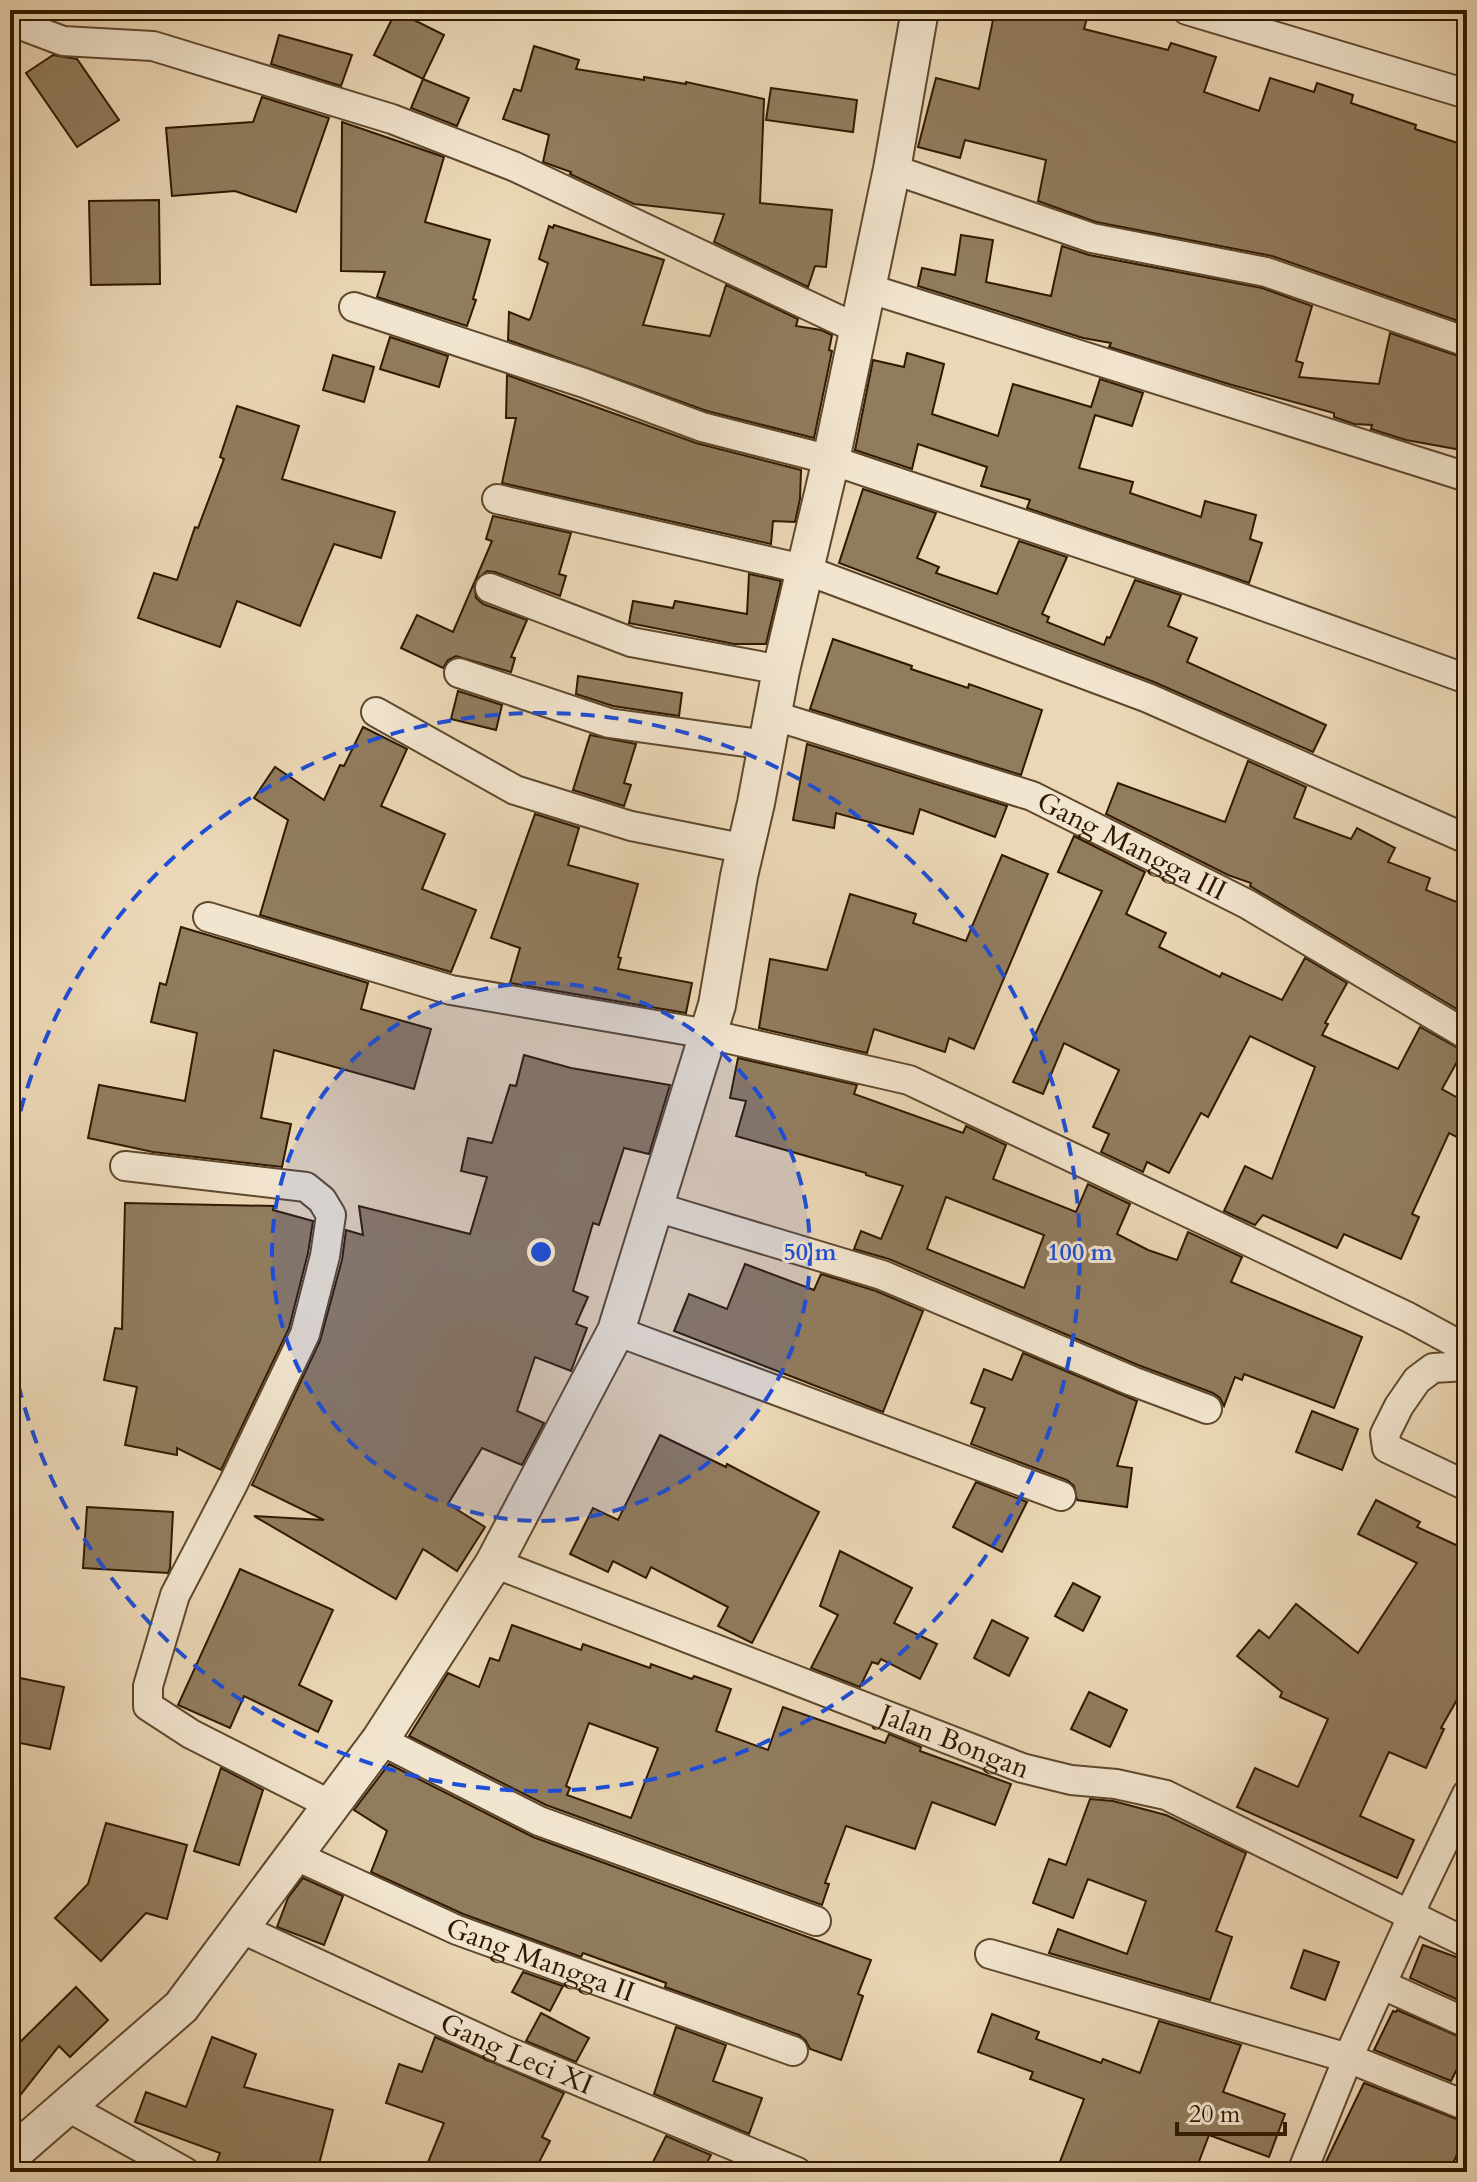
<svg xmlns="http://www.w3.org/2000/svg" width="1477" height="2182" font-family="Cardo,serif">
	<style>
		.building { fill: #917c5e; stroke: #2f1900; stroke-width: 2; fill-rule: evenodd }
		.lines { fill: none; stroke-linecap: round; stroke-linejoin: round }
		.minor-casing { stroke: #5e482d; stroke-width: 32 }
		.tertiary-casing { stroke: #5e482d; stroke-width: 40 }
		.minor { stroke: #f2e5cf; stroke-width: 28 }
		.tertiary { stroke: #f2e5cf; stroke-width: 36 }
		.ring { fill: none; stroke: #1d4ed8; stroke-width: 4; stroke-dasharray: 14 10 }
		.labels { text-anchor: middle; dominant-baseline: central; stroke-width: 6; stroke-linejoin: round; paint-order: stroke }
		.street-label { font-size: 28px; fill: #2f1900; stroke: #f2e5cf }
		.centre { fill: #1d4ed8; stroke: #f2e5cf; stroke-width: 4 }
		.ring-label { font-size: 24px; text-anchor: middle; font-weight: bold; fill: #1d4ed8; stroke: #f2e5cf; stroke-width: 6; stroke-linejoin: round; paint-order: stroke }
	</style>
	<rect width="100%" height="100%" fill="#ebd7b5"/>
	<filter id="stains"><feTurbulence type="fractalNoise" baseFrequency=".0025" numOctaves="4"/><feColorMatrix values="0 0 0 0 .2 0 0 0 0 .09 0 0 0 0 .02 0 0 0 .5 -.17"/></filter>
	<radialGradient id="worn" r=".72"><stop offset=".6" stop-color="#630" stop-opacity="0"/><stop offset="1" stop-color="#630" stop-opacity=".3"/></radialGradient>
	<g class="building">
		<path d="M995,10H1052L1087,18L1084,29L1168,50L1171,43L1216,57L1204,92L1259,111L1270,78L1314,92L1317,83L1353,95L1351,103L1416,125L1415,129L1467,146V324L1272,256L1096,222L1038,201L1046,160L965,140L960,158L918,147L936,78L979,89Z"/>
		<path d="M396,11L444,35L423,79L374,55Z"/>
		<path d="M279,35L352,55L341,86L271,64Z"/>
		<path d="M534,46L579,60L576,69L644,80V77L686,84V82L764,99L760,203L832,210L826,267L815,266L808,287L714,242L724,214L634,204L570,174L571,172L543,162L549,135L503,119L514,89L521,91Z"/>
		<path d="M53,55L77,59L119,120L77,147L26,73Z"/>
		<path d="M423,79L469,98L457,126L411,108Z"/>
		<path d="M771,88L857,100L853,132L766,120Z"/>
		<path d="M262,97L329,118L296,212L235,191L172,196L166,128L253,122Z"/>
		<path d="M342,122L444,157L425,222L490,240L473,299L476,300L467,326L377,297L385,272L341,271Z"/>
		<path d="M159,200L160,284L91,285L89,201Z"/>
		<path d="M554,225L664,260L643,325L710,336L726,285L798,319L796,326L821,330L832,335L829,350L832,351L814,438L707,411L508,340L509,312L529,320L531,317L548,263L539,259L549,226L553,228Z"/>
		<path d="M961,235L993,240L986,282L1051,296L1062,246L1089,255L1262,288L1312,306L1296,361L1303,363L1299,377L1379,384L1390,333L1467,359V451L1406,440L1371,429L1372,425L1354,424L1334,417V413L1232,385L1109,347L1111,343L1083,338L918,286L922,268L955,275Z"/>
		<path d="M390,337L448,356L439,387L380,369Z"/>
		<path d="M907,353L944,364L932,414L998,436L1013,384L1091,407L1100,379L1143,393L1132,426L1095,415L1079,468L1133,482L1130,493L1201,517L1205,501L1256,515L1250,539L1262,543L1249,583L1027,508L1030,500L981,486L987,467L918,444L912,469L855,450L873,360L904,367Z"/>
		<path d="M333,355L374,367L364,402L323,390Z"/>
		<path d="M507,375L696,443L801,470L800,499L795,522L773,521L771,544L502,483L516,418H506Z"/>
		<path d="M237,406L299,426L282,479L395,512L381,558L334,544L300,626L237,601L220,647L138,618L154,573L177,580L195,527L198,528L224,459L220,457Z"/>
		<path d="M863,489L936,513L917,558L939,567L936,573L997,594L1019,541L1067,557L1042,614L1049,617L1047,622L1104,645L1107,637L1110,638L1135,580L1181,595L1168,626L1197,638L1187,662L1326,725L1313,752L1154,682L839,563Z"/>
		<path d="M493,516L571,533L559,574L566,576L560,596L495,572L487,571L475,581L492,541L486,539Z"/>
		<path d="M749,574L781,581L766,644H734L629,623L633,601L673,608L675,601L747,614Z"/>
		<path d="M474,583L476,598L483,604L527,620L511,657L515,658L511,672L456,656L448,660L443,668L401,648L417,615L453,632Z"/>
		<path d="M833,639L912,666L911,669L968,688L969,684L1042,710L1021,775L810,709Z"/>
		<path d="M578,676L682,693L679,716L613,706L576,694Z"/>
		<path d="M458,691L502,705L496,730L451,719Z"/>
		<path d="M363,727L407,749L381,806L445,834L422,889L476,910L451,972L260,915L288,820L254,798L275,767L324,800L340,765L344,766Z"/>
		<path d="M590,735L636,744L624,783L631,785L624,806L573,790Z"/>
		<path d="M807,744L1007,806L995,837L920,809L913,834L836,813L834,828L793,820Z"/>
		<path d="M1248,761L1306,787L1294,818L1351,839L1357,828L1395,848L1388,862L1430,878L1426,890L1467,906V1015L1250,886L1251,883L1228,875L1106,814L1118,783L1225,822Z"/>
		<path d="M535,814L579,828L568,865L638,884L618,957L621,958L618,969L692,983L686,1013L510,983L520,948L491,938Z"/>
		<path d="M1074,836L1145,872L1126,914L1166,933L1159,947L1220,977L1222,973L1282,1000L1305,958L1347,983L1325,1023L1328,1024L1322,1035L1398,1069L1420,1027L1463,1051L1442,1089L1467,1103V1142L1449,1133L1412,1214L1419,1217L1401,1259L1344,1234L1337,1248L1263,1215L1255,1225L1224,1211L1245,1166L1272,1179L1315,1067L1250,1036L1208,1117L1201,1113L1169,1173L1147,1162L1143,1172L1101,1152L1109,1134L1093,1127L1119,1070L1064,1043L1043,1094L1013,1082L1102,891L1058,872Z"/>
		<path d="M1002,855L1048,874L974,1049L949,1038L945,1052L874,1029L867,1053L759,1028L770,959L827,970L850,894L916,914L913,923L966,941Z"/>
		<path d="M181,927L368,983L361,1009L431,1029L414,1089L274,1050L261,1118L291,1124L282,1167L153,1152L88,1138L99,1085L185,1101L197,1033L151,1022L160,983L166,985Z"/>
		<path d="M524,1055L571,1068L670,1085L649,1154L624,1148L599,1225L593,1223L573,1291L588,1297L576,1324L587,1328L571,1371L535,1357L517,1411L544,1423L522,1465L482,1448L448,1504L485,1527L457,1571L423,1549L396,1599L254,1516L324,1520L252,1485L320,1341L342,1260L346,1230L363,1235L359,1206L470,1234L487,1177L461,1171L468,1138L492,1143L510,1085L516,1086Z"/>
		<path d="M738,1058L857,1085L854,1094L963,1133L966,1126L1006,1145L993,1179L1076,1212L1088,1184L1130,1204L1117,1234L1148,1250L1177,1260L1188,1232L1242,1257L1231,1282L1362,1337L1334,1408L1244,1374L1242,1380L1235,1377L1224,1406L1220,1398L1213,1393L1138,1365L889,1259L854,1249L861,1231L881,1239L903,1186L866,1175V1173L736,1136L746,1101L730,1098ZM946,1197L1044,1235L1024,1288L927,1249Z"/>
		<path d="M125,1203L274,1206L273,1210L313,1221L308,1253L289,1328L221,1470L177,1448V1455L125,1445L137,1387L104,1380L115,1328L122,1329Z"/>
		<path d="M745,1264L814,1290L821,1274L876,1291L923,1311L883,1412L674,1331L689,1294L727,1309Z"/>
		<path d="M1023,1353L1137,1401L1117,1466L1132,1468L1127,1507L1077,1500L1074,1486L1067,1480L971,1444L985,1408L971,1403L984,1369L1012,1380Z"/>
		<path d="M1312,1411L1358,1429L1342,1470L1296,1452Z"/>
		<path d="M660,1435L726,1467L727,1464L819,1512L752,1643L718,1626L728,1607L651,1567L646,1578L613,1561L608,1572L570,1554L593,1508L618,1520Z"/>
		<path d="M976,1482L1027,1502L1002,1552L953,1527Z"/>
		<path d="M1376,1500L1420,1522L1417,1527L1467,1550V1682L1441,1728L1444,1729L1426,1768L1389,1752L1360,1816L1414,1840L1397,1878L1237,1807L1255,1768L1298,1787L1328,1719L1280,1697L1282,1692L1237,1656L1259,1630L1269,1638L1296,1604L1358,1653L1417,1563L1358,1534Z"/>
		<path d="M87,1507L173,1512L170,1568L168,1573L83,1568Z"/>
		<path d="M840,1551L912,1588L894,1623L937,1644L920,1679L881,1659L878,1664L872,1662L860,1687L811,1668L838,1615L820,1606Z"/>
		<path d="M240,1569L333,1610L299,1685L332,1701L318,1732L244,1696L230,1728L178,1705Z"/>
		<path d="M1073,1583L1100,1597L1083,1631L1055,1616Z"/>
		<path d="M992,1620L1028,1638L1009,1676L974,1658Z"/>
		<path d="M512,1625L581,1650L583,1644L650,1668L651,1664L692,1679L694,1676L731,1689L716,1731L768,1750L783,1707L885,1743L889,1734L921,1747L920,1751L1011,1784L995,1825L932,1802L915,1849L846,1826L825,1883L829,1884L822,1905L546,1805L409,1736L448,1673L479,1687L490,1658L499,1661ZM589,1723L658,1748L631,1818L567,1795L570,1788L566,1786Z"/>
		<path d="M10,1676L64,1687L50,1749L10,1741Z"/>
		<path d="M1089,1692L1127,1710L1110,1747L1071,1729Z"/>
		<path d="M389,1764L533,1837L871,1960L858,1994L863,1996L841,2060L810,2049L806,2041L799,2035L665,1987L666,1983L583,1953L581,1957L463,1914L371,1872L387,1831L354,1810Z"/>
		<path d="M221,1768L263,1790L239,1865L194,1851Z"/>
		<path d="M1090,1799L1113,1801L1166,1815L1246,1853L1216,1931L1232,1937L1210,2000L1049,1953L1058,1929L1127,1954L1146,1901L1088,1879L1073,1918L1033,1903L1049,1859L1066,1865Z"/>
		<path d="M106,1823L187,1845L167,1919L146,1913L101,1961L55,1918L88,1884Z"/>
		<path d="M303,1878L343,1896L324,1945L277,1927L288,1898Z"/>
		<path d="M1423,1945L1467,1961V2004L1410,1978Z"/>
		<path d="M1304,1950L1339,1962L1325,2000L1291,1988Z"/>
		<path d="M523,1972L563,1986L550,2011L512,1992Z"/>
		<path d="M76,1987L108,2020L70,2057L59,2046L10,2108V2052Z"/>
		<path d="M1397,2010L1467,2040V2049L1451,2081L1374,2050L1393,2011L1396,2012Z"/>
		<path d="M541,2013L589,2038L576,2062L526,2041Z"/>
		<path d="M992,2014L1039,2032L1036,2039L1101,2063L1103,2059L1140,2073L1159,2021L1241,2045L1223,2092L1285,2114L1269,2157L1209,2135L1195,2172H1056L1084,2099L1030,2079L1033,2072L978,2052Z"/>
		<path d="M676,2027L726,2045L713,2081L762,2098L749,2134L654,2094Z"/>
		<path d="M212,2037L256,2054L244,2087L333,2110L317,2172H213L220,2153L135,2122L146,2092L186,2107Z"/>
		<path d="M435,2037L564,2093L542,2137L550,2141L534,2172H424L444,2123L386,2103L399,2064L422,2072Z"/>
		<path d="M1364,2083L1467,2123V2133L1449,2172H1321Z"/>
		<path d="M666,2136L711,2155L702,2172H648Z"/>
	</g>
	<g class="lines">
		<g class="minor-casing">
			<g id="minor">
				<path d="M1187,10L1467,94"/>
				<path d="M10,21L63,41L153,46L392,119L513,166L858,329"/>
				<path d="M892,169L1092,238L1266,272L1467,342"/>
				<path d="M867,288L1467,477"/>
				<path d="M354,307L584,383L702,427L831,460L1216,589L1467,679"/>
				<path d="M497,499L803,569L1148,698L1467,839"/>
				<path d="M490,588L631,642L781,670"/>
				<path d="M459,673L609,723L767,745"/>
				<path d="M376,712L515,790L631,826L746,849"/>
				<path id="s1" d="M772,715L1032,796L1247,904L1467,1035"/>
				<path d="M208,917L451,990L708,1034L909,1080L1408,1317L1467,1349"/>
				<path d="M125,1166L306,1187L322,1200L331,1215L325,1256L305,1334L233,1484L175,1595L148,1686V1706L191,1734L331,1805"/>
				<path d="M656,1207L882,1275L1132,1381L1207,1409"/>
				<path d="M616,1331L1061,1496"/>
				<path d="M1467,1366L1433,1368L1417,1380L1399,1406L1385,1434L1387,1448L1467,1486"/>
				<path id="s2" d="M494,1563L1022,1768L1071,1780L1116,1784L1166,1795L1467,1943"/>
				<path d="M380,1740L539,1821L816,1921"/>
				<path id="s3" d="M294,1855L457,1930L793,2051"/>
				<path id="s4" d="M240,1928L504,2050L797,2172"/>
				<path d="M990,1954L1348,2058L1467,2106"/>
				<path d="M1383,1985L1467,2023"/>
				<path d="M68,2107L185,2172"/>
				<path d="M1302,2172L1348,2058L1412,1917L1415,1902L1467,1794"/>
			</g>
		</g>
		<g class="tertiary-casing">
			<path id="tertiary" d="M10,2156L181,2007L380,1740L494,1563L616,1331L717,1005L739,876L756,803L781,670L831,460L892,169L920,10"/>
		</g>
		<use href="#minor" class="minor"/>
		<use href="#tertiary" class="tertiary"/>
	</g>
	<circle cx="541" cy="1252" r="269" fill="#1d4ed8" fill-opacity=".12"/>
	<g class="ring">
		<circle cx="541" cy="1252" r="269"/>
		<path d="M10 1158A539 539 0 1 1 10 1346"/>
	</g>
	<g class="labels">
		<g class="street-label">
			<text stroke="none"><textPath href="#s1" startOffset="384">Gang Mangga III</textPath></text>
			<text stroke="none"><textPath href="#s2" startOffset="494">Jalan Bongan</textPath></text>
			<text stroke="none"><textPath href="#s3" startOffset="268">Gang Mangga II</textPath></text>
			<text stroke="none"><textPath href="#s4" startOffset="304">Gang Leci XI</textPath></text>
		</g>
	</g>
	<circle cx="541" cy="1252" r="12" class="centre"/>
	<g class="ring-label">
		<text x="810" y="1260">50 m</text>
		<text x="1080" y="1260">100 m</text>
	</g>
	<rect width="1477" height="2182" fill="none" stroke="#ebd7b5" stroke-width="40"/>
	<rect x="12" y="12" width="1453" height="2158" fill="none" stroke="#2f1900" stroke-width="4"/>
	<rect x="20" y="20" width="1437" height="2142" fill="none" stroke="#2f1900" stroke-width="2"/>
	<path d="M1177 2122v12h108v-12" fill="none" stroke="#2f1900" stroke-width="4"/>
	<text x="1189" y="2122" font-size="24" fill="#2f1900" stroke="#f2e5cf" stroke-width="6" paint-order="stroke">20 m</text>
	<rect width="100%" height="100%" filter="url(#stains)"/>
	<rect width="100%" height="100%" fill="url(#worn)"/>
</svg>
